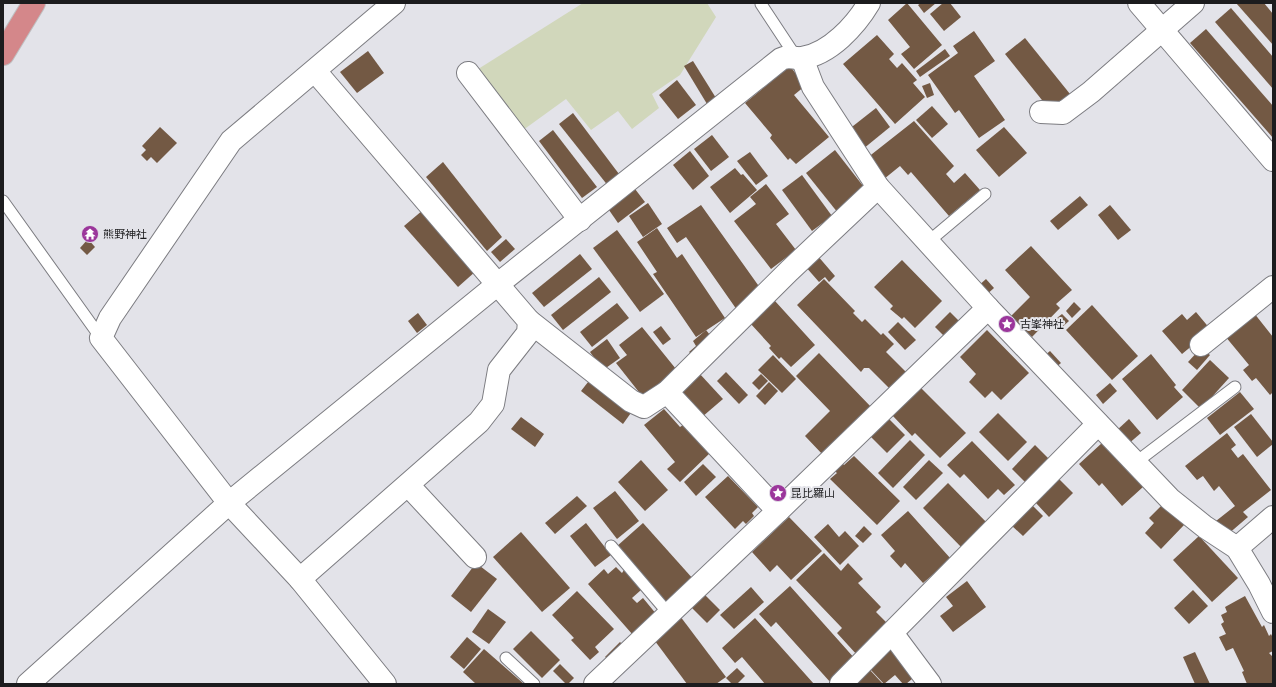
<svg xmlns="http://www.w3.org/2000/svg" width="1276" height="687" font-family="'Asap Condensed','Noto Sans JP',sans-serif">
	<style>
		.green { fill: #d1d7bb }
		.building { fill: #735944 }
		.lines { fill: none; stroke-linecap: round; stroke-linejoin: round }
		.service-casing { stroke: #7c7c81; stroke-width: 13 }
		.minor-casing { stroke: #7c7c81; stroke-width: 24 }
		.trunk-casing { stroke: #bfbfc0; stroke-width: 24 }
		.service { stroke: #fff; stroke-width: 11 }
		.minor { stroke: #fff; stroke-width: 22 }
		.trunk { stroke: #d4878a; stroke-width: 22 }
		.labels { text-anchor: middle; dominant-baseline: central; stroke-width: 4; stroke-linejoin: round; paint-order: stroke }
		.poi-label { font-size: 11px; fill: #1c1c1e; stroke: #e3e3e9; text-anchor: start }
	</style>
	<rect width="100%" height="100%" fill="#e3e3e9"/>
	<path class="green" d="M583,3H707L716,17L680,75L652,94L659,108L632,129L618,111L591,130L566,99L519,133L475,71Z"/>
	<g class="building">
		<path d="M907,3L942,45L914,69L901,54L910,47L888,20Z"/>
		<path d="M921,3H936L924,13L918,5Z"/>
		<path d="M943,3H950L961,17L944,31L930,14Z"/>
		<path d="M1236,3H1264L1273,14V45Z"/>
		<path d="M1231,8L1273,57V89L1215,22Z"/>
		<path d="M1206,29L1273,106V138L1190,43Z"/>
		<path d="M974,31L995,61L974,76L1005,120L979,138L959,110L955,113L928,75L958,53L953,46Z"/>
		<path d="M877,35L894,54L889,59L897,68L902,63L917,80L913,83L925,97L895,124L843,64Z"/>
		<path d="M1025,38L1070,94L1050,110L1005,54Z"/>
		<path d="M945,49L950,56L920,77L916,71Z"/>
		<path d="M368,51L384,73L357,93L340,72Z"/>
		<path d="M693,61L716,98L707,104L684,66Z"/>
		<path d="M790,66L805,86L794,95L829,137L796,164L790,158L788,160L770,138L772,135L745,103Z"/>
		<path d="M677,80L696,105L678,119L659,95Z"/>
		<path d="M930,83L934,95L927,98L922,86Z"/>
		<path d="M932,106L948,124L932,138L916,120Z"/>
		<path d="M876,108L890,127L863,149L848,130Z"/>
		<path d="M573,113L622,178L609,187L559,124Z"/>
		<path d="M914,121L954,166L946,174L954,183L965,173L980,190L949,216L911,172L908,175L900,166L884,179L867,158Z"/>
		<path d="M160,127L177,143L157,163L151,157L147,161L141,155L146,150L142,146Z"/>
		<path d="M1004,127L1027,153L999,177L976,150Z"/>
		<path d="M553,130L597,187L582,198L539,141Z"/>
		<path d="M712,135L729,157L711,171L694,149Z"/>
		<path d="M835,150L867,191L838,213L806,173Z"/>
		<path d="M690,151L709,176L693,190L673,165Z"/>
		<path d="M750,152L768,176L756,185L737,161Z"/>
		<path d="M443,162L502,237L487,251L426,177Z"/>
		<path d="M735,168L741,175L743,174L757,190L730,213L710,187Z"/>
		<path d="M802,175L832,216L812,231L782,190Z"/>
		<path d="M766,184L789,214L776,224L796,250L771,269L734,221L756,204L750,197Z"/>
		<path d="M635,189L645,202L618,223L609,210Z"/>
		<path d="M1080,196L1088,205L1058,230L1050,221Z"/>
		<path d="M648,203L662,224L643,237L629,216Z"/>
		<path d="M701,205L763,292L737,310L686,237L677,243L667,228Z"/>
		<path d="M1110,205L1131,230L1118,240L1098,215Z"/>
		<path d="M423,210L476,271L458,287L404,226Z"/>
		<path d="M657,228L677,258L682,254L725,318L696,337L653,274L657,272L637,242Z"/>
		<path d="M617,230L664,294L640,312L593,248Z"/>
		<path d="M88,239L95,247L87,255L80,248Z"/>
		<path d="M506,239L515,249L500,262L491,252Z"/>
		<path d="M1031,246L1072,290L1056,304L1060,308L1032,337L1011,316L1030,297L1005,270Z"/>
		<path d="M580,254L592,269L544,307L532,293Z"/>
		<path d="M817,255L835,276L829,282L825,277L819,282L805,266Z"/>
		<path d="M902,260L942,301L915,328L904,317L902,319L890,309L893,306L874,287Z"/>
		<path d="M599,277L611,292L563,330L551,315Z"/>
		<path d="M824,279L855,311L853,313L862,322L865,319L881,335L883,333L894,344L886,352L907,373L890,389L869,368H864L861,372L797,305Z"/>
		<path d="M986,279L994,288L985,296L977,287Z"/>
		<path d="M775,301L815,345L791,367L781,357L779,359L769,348L771,346L750,323Z"/>
		<path d="M1074,302L1081,309L1072,318L1066,311Z"/>
		<path d="M617,303L629,318L592,347L580,332Z"/>
		<path d="M1092,305L1138,356L1112,380L1066,330Z"/>
		<path d="M950,312L961,323L946,338L935,327Z"/>
		<path d="M1196,312L1211,330L1182,354L1162,331L1182,314L1187,320Z"/>
		<path d="M418,313L427,325L417,333L408,321Z"/>
		<path d="M1254,313L1273,337V392L1270,395L1256,378L1252,381L1243,370L1249,365L1225,336Z"/>
		<path d="M1062,314L1069,321L1060,329L1053,321Z"/>
		<path d="M898,322L916,340L905,350L888,332Z"/>
		<path d="M661,326L671,339L663,345L653,332Z"/>
		<path d="M642,327L680,374L646,401L616,363L627,355L619,345Z"/>
		<path d="M706,330L714,340L696,358L689,352L696,346L693,341Z"/>
		<path d="M987,330L1029,373L1001,400L992,391L985,398L969,382L976,374L960,357Z"/>
		<path d="M607,339L620,358L603,370L590,352Z"/>
		<path d="M1201,348L1210,355L1197,370L1188,362Z"/>
		<path d="M1050,351L1061,363L1054,369L1043,357Z"/>
		<path d="M819,353L873,409L824,456L805,436L830,411L796,376Z"/>
		<path d="M1151,354L1176,385L1174,387L1183,397L1157,420L1122,379Z"/>
		<path d="M773,355L796,379L782,393L758,370Z"/>
		<path d="M1210,360L1229,378L1201,409L1182,390Z"/>
		<path d="M726,372L748,395L739,404L717,381Z"/>
		<path d="M699,373L723,399L702,417L679,391Z"/>
		<path d="M761,374L768,381L759,390L752,383Z"/>
		<path d="M592,377L633,410L623,424L581,391Z"/>
		<path d="M769,382L778,391L765,405L756,396Z"/>
		<path d="M1110,383L1117,391L1103,404L1096,395Z"/>
		<path d="M920,387L966,433L940,458L915,433L912,436L892,415Z"/>
		<path d="M1240,392L1254,409L1220,435L1207,418Z"/>
		<path d="M664,409L680,427L683,425L710,453L680,482L667,469L675,462L644,425Z"/>
		<path d="M998,413L1027,442L1008,461L979,432Z"/>
		<path d="M1251,414L1273,442V444L1257,457L1234,427Z"/>
		<path d="M521,417L544,434L535,447L511,429Z"/>
		<path d="M888,418L905,435L887,453L870,436Z"/>
		<path d="M1129,419L1141,433L1127,445L1116,431Z"/>
		<path d="M1227,433L1236,445L1231,449L1238,458L1243,454L1271,490L1243,512L1248,517L1227,535L1216,521L1235,506L1219,486L1214,491L1203,476L1197,480L1185,466Z"/>
		<path d="M910,440L925,455L893,488L878,473Z"/>
		<path d="M972,441L1015,485L1004,495L998,489L988,499L964,474L960,478L947,465Z"/>
		<path d="M1102,443L1143,487L1122,506L1102,483L1099,486L1079,464Z"/>
		<path d="M1035,445L1052,462L1029,486L1012,469Z"/>
		<path d="M854,456L900,501L877,525L830,479L837,473L832,469L840,461L844,465Z"/>
		<path d="M641,460L668,490L645,511L618,482Z"/>
		<path d="M929,460L943,473L916,500L903,487Z"/>
		<path d="M703,464L716,477L696,496L684,482Z"/>
		<path d="M728,476L758,507L752,513L754,516L746,524L743,521L735,529L705,497Z"/>
		<path d="M1059,479L1073,493L1049,517L1035,502Z"/>
		<path d="M948,483L989,525L964,550L923,508Z"/>
		<path d="M615,491L639,521L617,539L593,508Z"/>
		<path d="M577,496L587,506L555,534L545,523Z"/>
		<path d="M1163,504L1184,525L1161,549L1145,533L1154,523L1149,518Z"/>
		<path d="M1032,505L1043,516L1023,536L1011,525Z"/>
		<path d="M908,511L951,559L923,583L905,563L901,568L890,556L895,551L881,535Z"/>
		<path d="M789,517L822,551L791,580L777,565L770,572L752,552Z"/>
		<path d="M586,523L611,555L595,567L570,536Z"/>
		<path d="M643,523L694,580L667,604L616,547Z"/>
		<path d="M828,524L839,537L845,531L859,546L840,565L814,537Z"/>
		<path d="M864,526L872,534L863,543L855,536Z"/>
		<path d="M521,532L570,588L542,612L493,557Z"/>
		<path d="M1199,536L1238,578L1212,602L1173,560Z"/>
		<path d="M824,553L841,571L848,563L863,579L858,583L881,607L876,612L890,626L858,656L837,633L842,628L796,580Z"/>
		<path d="M476,563L497,579L471,612L451,596Z"/>
		<path d="M616,567L622,573L624,570L641,590L632,598L637,603L643,598L657,615L633,635L588,584L604,569L608,574Z"/>
		<path d="M967,581L986,607L953,632L940,616L953,606L946,597Z"/>
		<path d="M790,586L856,660L831,683L776,622L771,627L759,614Z"/>
		<path d="M751,587L764,602L734,629L720,615Z"/>
		<path d="M1193,590L1208,606L1189,624L1174,608Z"/>
		<path d="M577,591L614,629L595,647L599,652L590,660L571,640L574,638L552,615Z"/>
		<path d="M703,593L720,610L707,623L690,606Z"/>
		<path d="M1245,596L1262,627L1264,625L1269,636L1271,634L1273,638V651L1269,653L1273,657V684H1247L1242,672L1244,671L1233,648L1226,651L1219,637L1226,634L1221,624L1224,622L1221,615L1227,612L1225,607Z"/>
		<path d="M488,609L506,622L489,644L472,632Z"/>
		<path d="M680,616L726,677L716,684H687L652,637Z"/>
		<path d="M755,618L814,684H765L742,657L735,663L722,648Z"/>
		<path d="M531,631L560,660L542,678L513,649Z"/>
		<path d="M467,637L481,649L464,669L450,657Z"/>
		<path d="M620,642L625,647L610,661L605,657Z"/>
		<path d="M891,644L918,674L906,684H903L895,675L884,684L870,669Z"/>
		<path d="M484,649L524,684H476L463,672Z"/>
		<path d="M1195,652L1210,684H1195L1183,657Z"/>
		<path d="M560,664L574,678L568,684H566L553,671Z"/>
		<path d="M737,668L745,676L737,684H732L726,678Z"/>
		<path d="M869,669L883,684H852Z"/>
	</g>
	<g class="lines">
		<g class="service-casing">
			<g id="service">
				<path d="M761,4L796,57"/>
				<path d="M3,201L101,338"/>
				<path d="M928,242L985,194"/>
				<path d="M1135,463L1235,387"/>
				<path d="M611,546L669,614"/>
				<path d="M506,658L534,684"/>
			</g>
		</g>
		<g class="minor-casing">
			<g id="minor">
				<path d="M1139,3L1273,160"/>
				<path d="M802,58L813,87L878,187L988,308L1170,499L1205,527L1237,548L1259,584L1273,612"/>
				<path d="M468,73L580,220"/>
				<path d="M1041,112L1063,113L1091,92L1193,3"/>
				<path d="M529,321L631,401L644,407L667,392L789,271L878,187"/>
				<path d="M1201,345L1273,287"/>
				<path d="M667,392L778,511"/>
				<path d="M408,485L475,557"/>
				<path d="M1237,548L1273,517"/>
				<path d="M300,579L479,422L493,404L499,370L528,333L529,321L315,71"/>
				<path d="M892,633L930,684"/>
				<path d="M28,684L229,503L498,284L781,59C789,55 794,59 802,58C830,54 856,25 869,3"/>
				<path d="M385,684L300,579L229,503L101,338L110,318L231,141L394,3"/>
				<path d="M595,684L778,511L988,308"/>
				<path d="M841,684L1098,424"/>
			</g>
		</g>
		<g class="trunk-casing">
			<path id="trunk" d="M3,54L34,3"/>
		</g>
		<use href="#service" class="service"/>
		<use href="#minor" class="minor"/>
		<use href="#trunk" class="trunk"/>
	</g>
	<defs>
		<g id="temple-disc" transform="scale(0.9)"><circle r="9.5" fill="#9b369b" stroke="#e3e3e9"/><path d="M0-6L5-2H3V0L6.5 2.5H4V6H1.5V3h-3V6H-4V2.5H-6.5L-3 0V-2H-5Z" fill="#fff"/></g>
		<g id="sight-disc" transform="scale(0.9)"><circle r="9.5" fill="#9b369b" stroke="#e3e3e9"/><path d="M0-6L1.8-2.2L6-1.7L2.9 1.2L3.7 5.4L0 3.3L-3.7 5.4L-2.9 1.2L-6-1.7L-1.8-2.2Z" fill="#fff"/></g>
	</defs>
	<g fill-rule="evenodd">
		<use href="#temple-disc" x="90" y="234"/>
		<use href="#sight-disc" x="1007" y="324"/>
		<use href="#sight-disc" x="778" y="493"/>
	</g>
	<g class="labels">
		<g class="poi-label">
			<text x="103" y="234">熊野神社</text>
			<text x="1020" y="324">古峯神社</text>
			<text x="791" y="493">昆比羅山</text>
		</g>
	</g>
	<rect width="1276" height="687" fill="none" stroke="#1c1c1e" stroke-width="8"/>
</svg>
